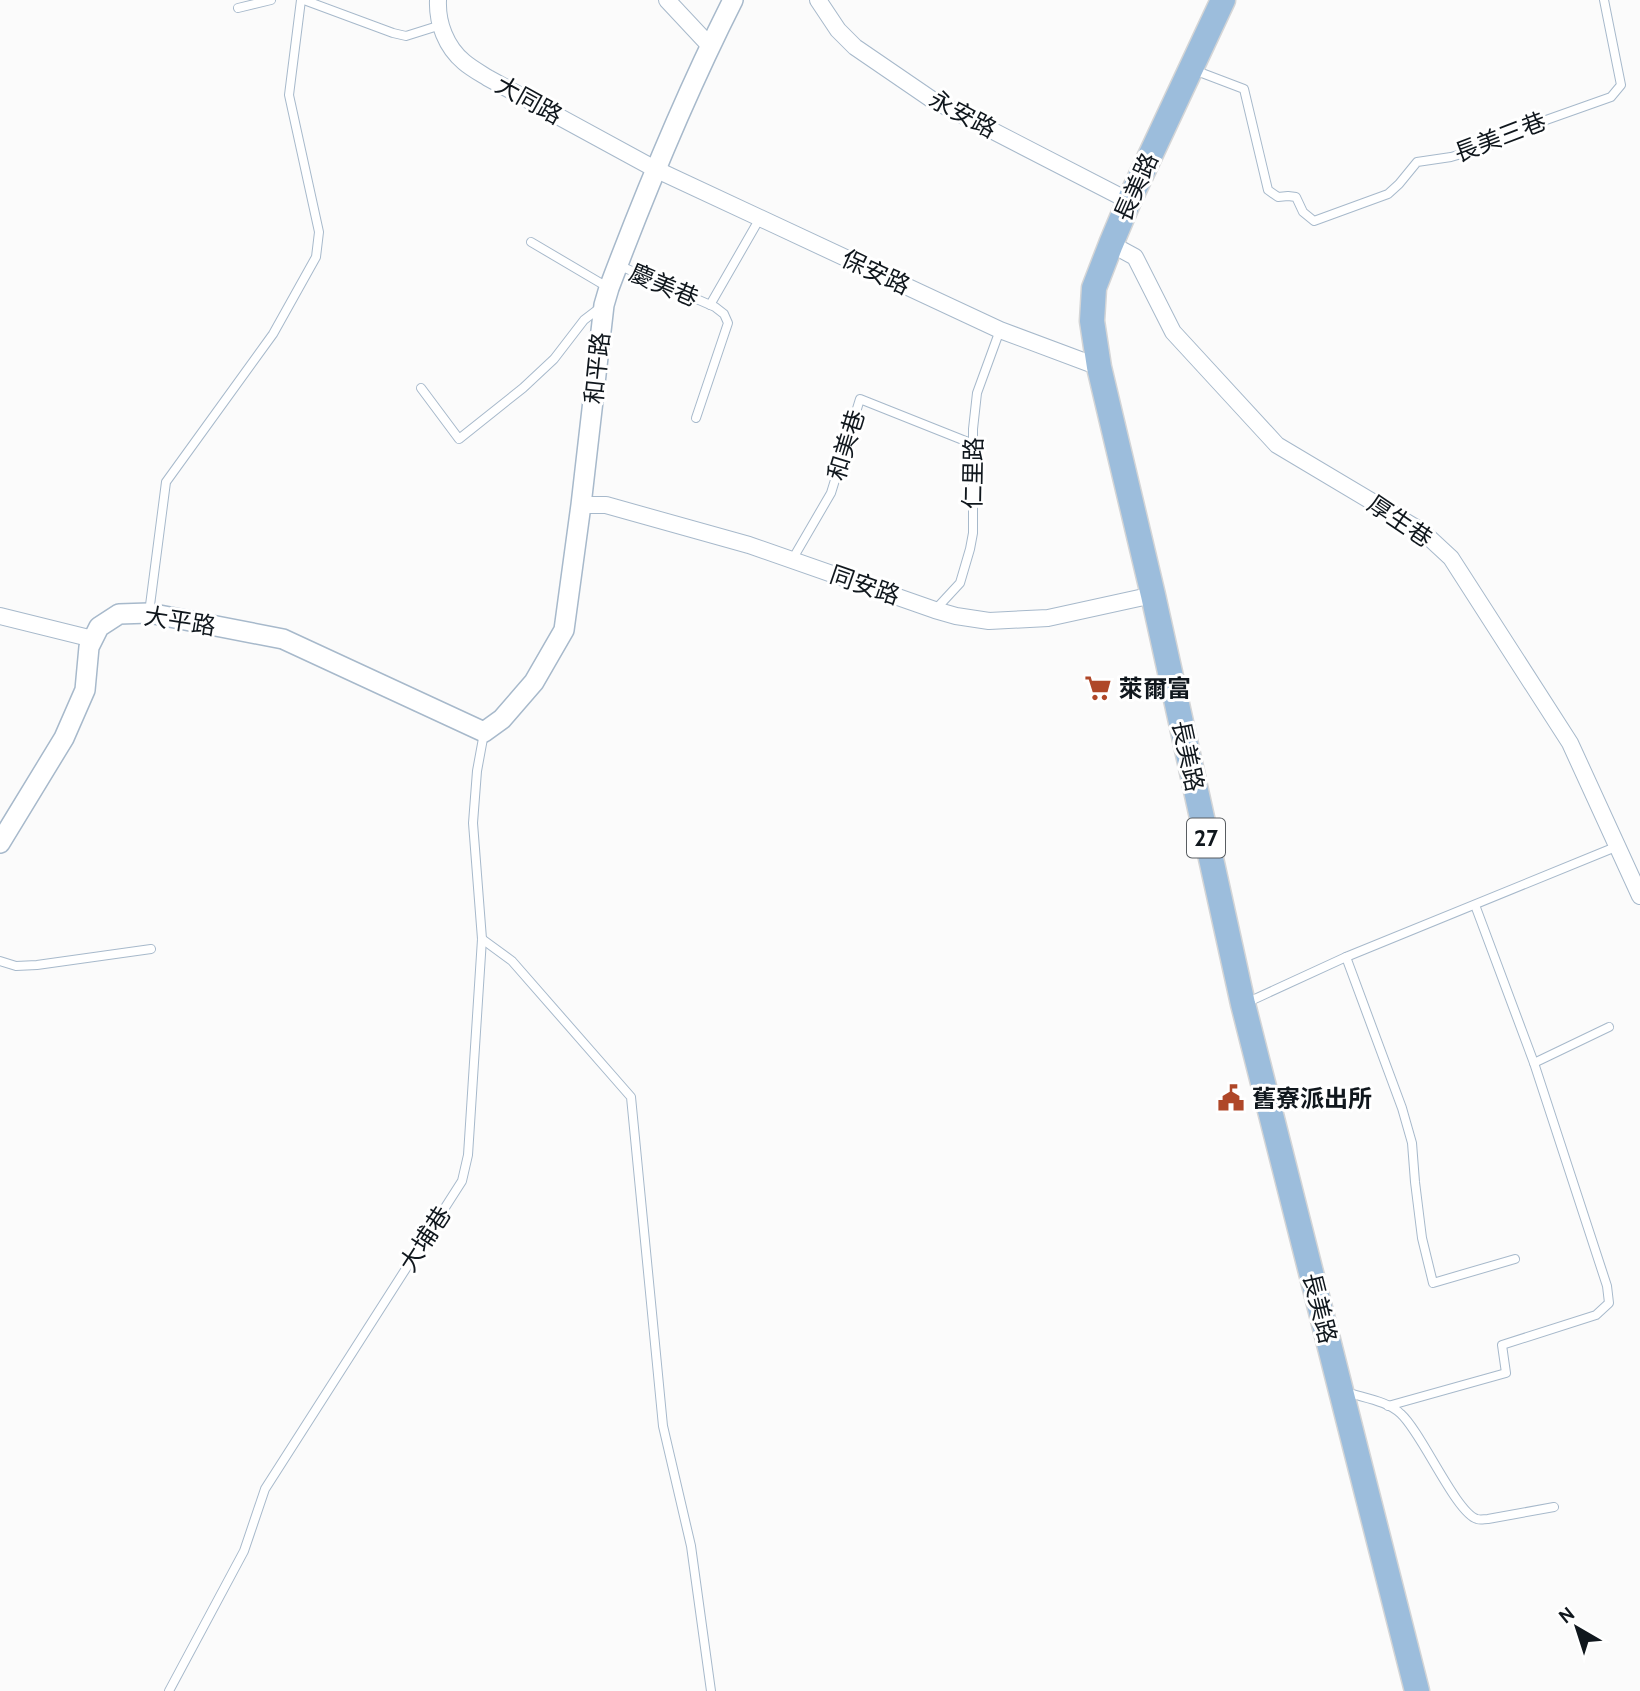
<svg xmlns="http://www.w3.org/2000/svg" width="1640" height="1691" font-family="Cabin,'Noto Sans TC',sans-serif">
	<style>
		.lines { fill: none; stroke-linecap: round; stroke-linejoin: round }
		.service-casing { stroke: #a7b9cb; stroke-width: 10 }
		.minor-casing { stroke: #a7b9cb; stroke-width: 18 }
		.tertiary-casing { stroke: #a7b9cb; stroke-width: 22 }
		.primary-casing { stroke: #d4d5d6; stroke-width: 27 }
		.service { stroke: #fff; stroke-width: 8 }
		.minor { stroke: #fff; stroke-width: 16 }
		.tertiary { stroke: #fff; stroke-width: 19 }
		.primary { stroke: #9cbddc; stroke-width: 24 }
		.labels { text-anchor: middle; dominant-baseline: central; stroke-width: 6; stroke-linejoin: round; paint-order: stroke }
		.shield { fill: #fff; stroke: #585d61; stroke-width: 2 }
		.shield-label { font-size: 23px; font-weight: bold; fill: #10171d }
		.street-label { font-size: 24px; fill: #10171d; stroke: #fff }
		.poi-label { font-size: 24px; font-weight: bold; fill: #10171d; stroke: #fff; text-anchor: start }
	</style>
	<rect width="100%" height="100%" fill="#fbfbfb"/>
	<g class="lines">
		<g class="service-casing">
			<g id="service">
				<path d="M304,0L393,33L406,36L441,25"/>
				<path d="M238,8L271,0"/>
				<path d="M1194,70L1244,89L1268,190L1278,197L1288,196L1296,197L1303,212L1314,221L1388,194L1399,184L1417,162L1451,157L1489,146L1532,125L1611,97L1621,85L1604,0"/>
				<path d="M531,242L609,288"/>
				<path d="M618,265L715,307L724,314L728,323L696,418"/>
				<path d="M710,305L760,218"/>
				<path d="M421,388L459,439L523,388L554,359L584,320L601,307"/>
				<path d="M792,560L831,493L860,399L973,444"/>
				<path d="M935,610L960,583L970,549L973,533V429L977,393L1000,330"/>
				<path d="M149,613L166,482L273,334L316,257L319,232L289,95L301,0"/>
				<path d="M482,939L512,961L631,1097L663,1426L691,1546L711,1691"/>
				<path d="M1346,957L1402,1108L1412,1143L1415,1182L1422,1238L1433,1283L1515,1259"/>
				<path d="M0,961L16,966L37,965L151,949"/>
				<path d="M1246,1003L1346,957L1618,846"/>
				<path d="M1534,1063L1609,1027"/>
				<path d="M1346,1392C1364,1398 1388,1401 1401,1414C1422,1433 1456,1513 1477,1519C1481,1520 1484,1519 1488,1519L1554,1507"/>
				<path d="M1388,1406L1506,1373L1502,1345L1596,1315L1609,1303L1607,1286L1534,1063L1475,905"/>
				<path d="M169,1691L244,1551L265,1489L462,1181L468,1155L482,939L473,823L477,771L484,733"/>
			</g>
		</g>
		<g class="minor-casing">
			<g id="minor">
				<path d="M438,0C437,23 446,47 464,62C471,68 480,73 488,78L655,169L1000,330L1099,367"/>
				<path d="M667,0L710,46"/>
				<path d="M818,0L838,30L855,47L931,99L1129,201"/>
				<path d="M1111,244L1135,257L1173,332L1277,445L1423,532L1451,558L1570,743L1640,896"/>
				<path d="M581,505H606L749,545L935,610L956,616L989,621L1048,618L1153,595"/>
				<path d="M0,616L93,639"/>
			</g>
		</g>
		<g class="tertiary-casing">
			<path id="tertiary" d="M0,843L64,738L85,690L89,647L99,627L119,614L149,613L283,639L484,732L502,719L534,682L564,630L581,505L604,305L609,288C646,190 686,93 733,0"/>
		</g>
		<g class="primary-casing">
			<path id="primary" d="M1223,0L1129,201L1111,244L1094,288L1092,321L1099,367L1153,595L1243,1004L1417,1691"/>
		</g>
		<use href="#service" class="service"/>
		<use href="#minor" class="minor"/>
		<use href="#tertiary" class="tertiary"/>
		<use href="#primary" class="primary"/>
	</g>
	<defs>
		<g id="supermarket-bare" transform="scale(2.1)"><path d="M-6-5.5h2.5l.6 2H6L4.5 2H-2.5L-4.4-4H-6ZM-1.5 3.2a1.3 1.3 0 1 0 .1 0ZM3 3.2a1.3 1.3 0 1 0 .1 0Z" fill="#af4728" stroke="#fff" stroke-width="2.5" paint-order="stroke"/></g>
		<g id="civic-bare" transform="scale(2.1)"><path d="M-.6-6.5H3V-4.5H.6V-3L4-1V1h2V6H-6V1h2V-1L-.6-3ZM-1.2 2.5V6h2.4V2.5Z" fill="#af4728" stroke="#fff" stroke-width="2.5" paint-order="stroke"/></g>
	</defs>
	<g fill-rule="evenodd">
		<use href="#supermarket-bare" x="1098" y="688"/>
		<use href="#civic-bare" x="1231" y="1098"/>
	</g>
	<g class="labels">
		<rect class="shield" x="1187" y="818.5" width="38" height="39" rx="5"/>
		<g class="shield-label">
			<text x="1206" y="838">27</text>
		</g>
		<g class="street-label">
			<text transform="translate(529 100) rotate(29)">大同路</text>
			<text transform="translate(963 114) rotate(28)">永安路</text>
			<text transform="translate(1500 137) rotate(-21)">長美三巷</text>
			<text transform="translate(1136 187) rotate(-66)">長美路</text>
			<text transform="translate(876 272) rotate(25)">保安路</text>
			<text transform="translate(664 285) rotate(23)">慶美巷</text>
			<text transform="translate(597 368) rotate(-84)">和平路</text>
			<text transform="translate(846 445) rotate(-73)">和美巷</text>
			<text transform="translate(973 473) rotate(-89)">仁里路</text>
			<text transform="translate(1400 521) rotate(34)">厚生巷</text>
			<text transform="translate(865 585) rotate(19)">同安路</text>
			<text transform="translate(180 621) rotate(9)">大平路</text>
			<text transform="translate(1188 756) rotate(78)">長美路</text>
			<text transform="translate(425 1239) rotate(-57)">大埔巷</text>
			<text transform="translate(1320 1308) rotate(76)">長美路</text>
		</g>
		<g class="poi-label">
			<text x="1119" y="688">萊爾富</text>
			<text x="1252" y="1098">舊寮派出所</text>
		</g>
	</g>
	<g transform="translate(1577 1628) rotate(321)" stroke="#ffffff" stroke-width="5" paint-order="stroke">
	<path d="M0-5L12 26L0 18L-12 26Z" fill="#10171d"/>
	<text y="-10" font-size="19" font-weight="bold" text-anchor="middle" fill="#10171d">N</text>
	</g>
</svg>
